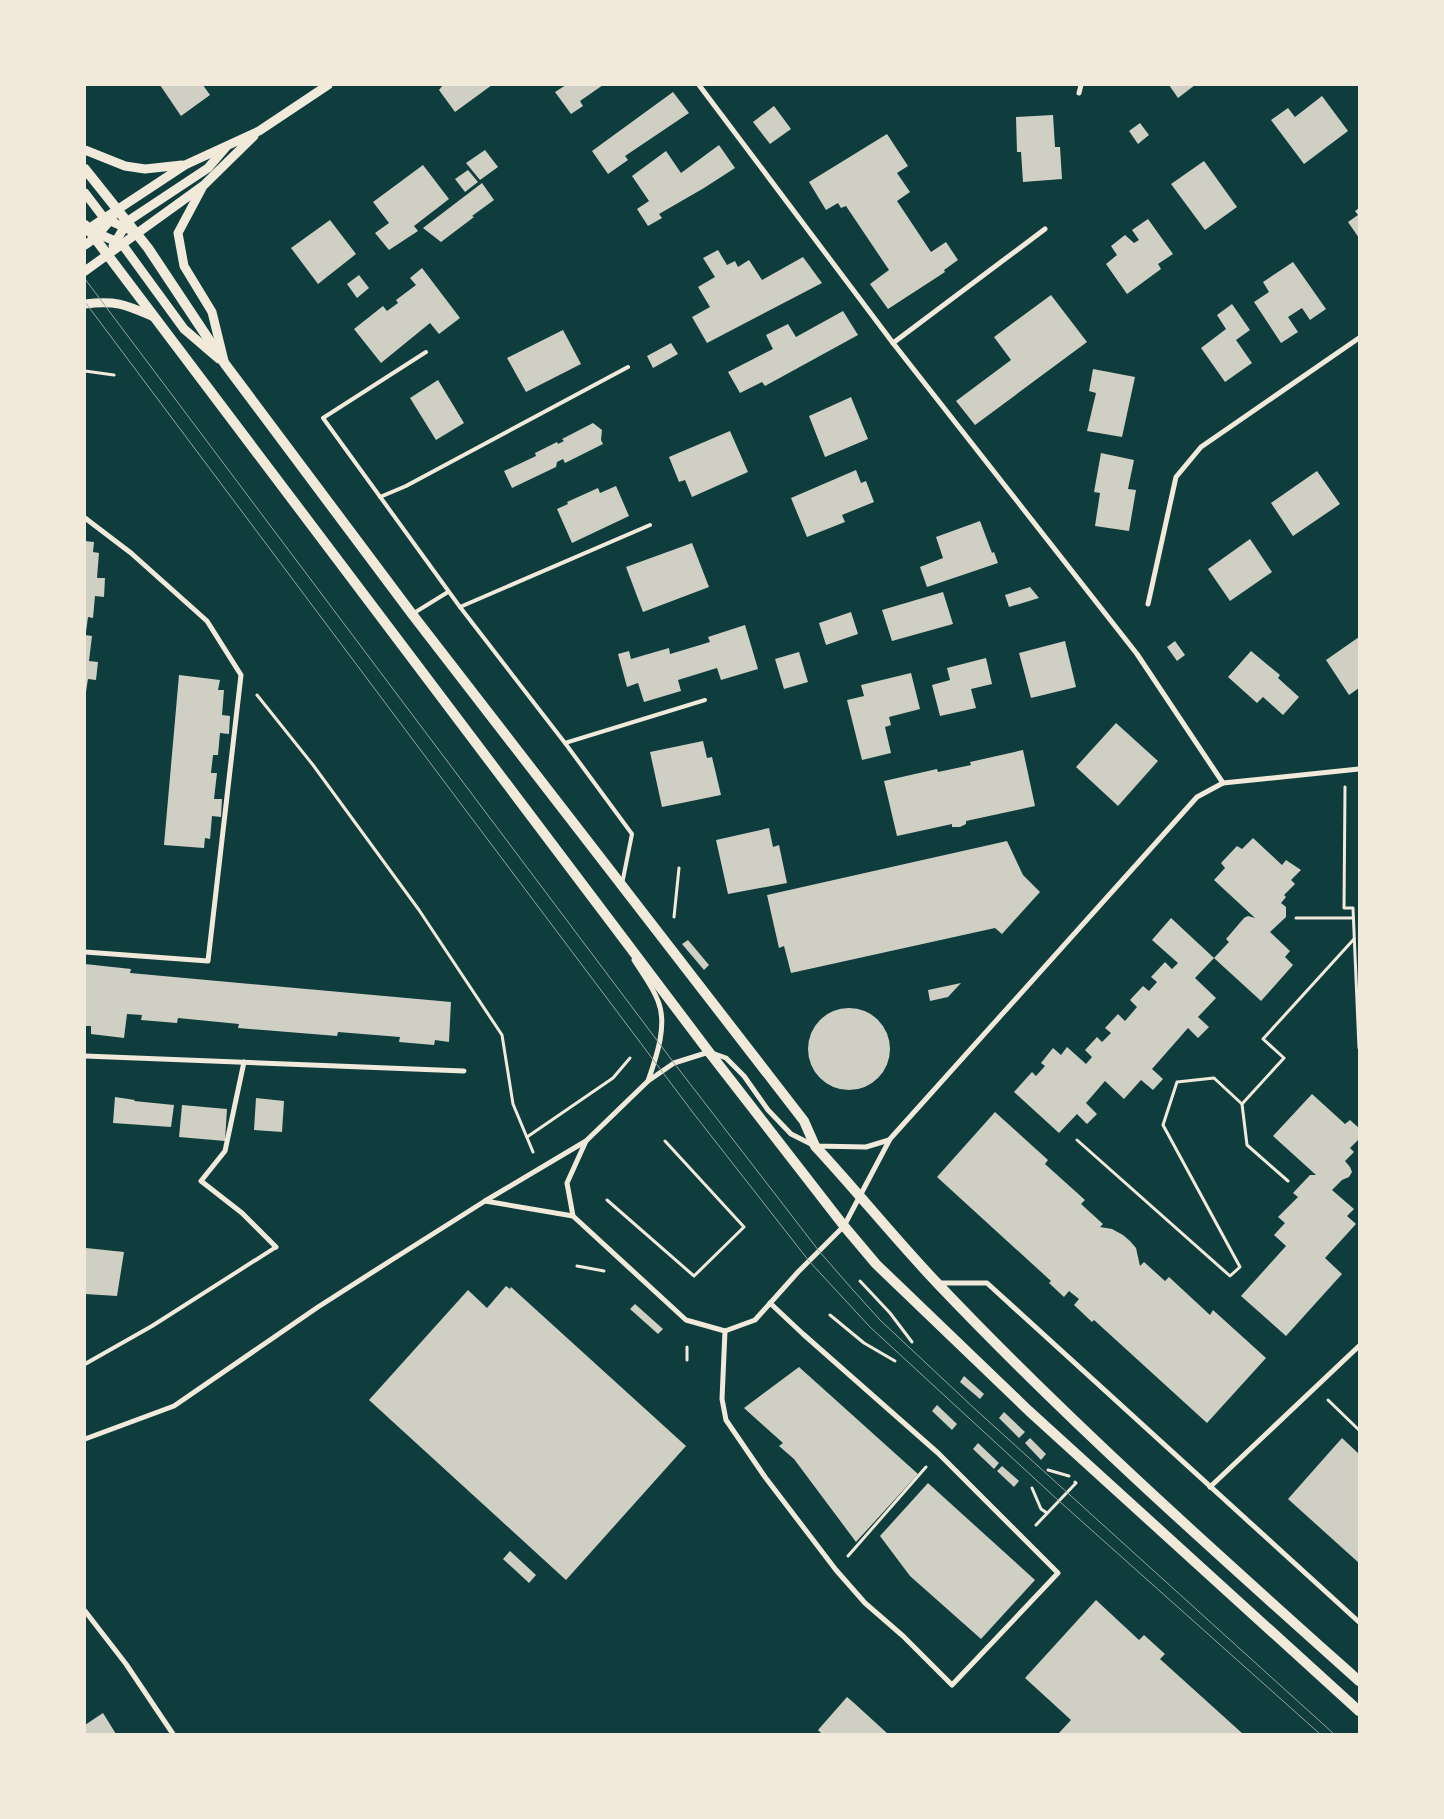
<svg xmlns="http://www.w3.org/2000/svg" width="1444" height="1819" font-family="'Space Grotesk',sans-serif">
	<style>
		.building { fill: #cfcfc3 }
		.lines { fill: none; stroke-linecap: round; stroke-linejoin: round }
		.path { stroke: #f1e9da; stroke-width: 3 }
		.service { stroke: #f1e9da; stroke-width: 4 }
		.minor { stroke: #f1e9da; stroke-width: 5 }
		.tertiary { stroke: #f1e9da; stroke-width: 9 }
		.secondary { stroke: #f1e9da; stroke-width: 10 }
		.tram { stroke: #97a49c; stroke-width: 1 }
	</style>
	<rect width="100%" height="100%" fill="#0f3d3e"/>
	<g class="building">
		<path d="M160,85H203L210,95L181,116Z"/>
		<path d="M443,85H492L455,112L439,90Z"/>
		<path d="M566,85H603L580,101L583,106L571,114L555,92Z"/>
		<path d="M1169,85H1195L1178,98Z"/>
		<path d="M673,92L689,113L625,156L628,160L608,174L592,151Z"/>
		<path d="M1322,96L1348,131L1304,164L1271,120L1288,108L1295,117Z"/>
		<path d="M774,106L791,129L770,144L753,122Z"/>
		<path d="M1053,115L1055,147H1060L1062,179L1023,182L1021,152H1017L1016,117Z"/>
		<path d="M1140,123L1149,135L1138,144L1129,131Z"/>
		<path d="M887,134L908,166L897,173L910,192L897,201L931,252L946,242L958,260L944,270L945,272L888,309L870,284L889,270L846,206L841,208L838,203L826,210L809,182Z"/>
		<path d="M719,145L735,168L704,188L659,214L662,218L648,226L637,209L649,201L632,176L666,151L681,173Z"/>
		<path d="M485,150L498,167L480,180L466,163Z"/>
		<path d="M1204,161L1237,207L1205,230L1171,184Z"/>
		<path d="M423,165L449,199L414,226L418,231L389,250L375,233L389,223L373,202Z"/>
		<path d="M468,170L478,182L465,192L455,179Z"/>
		<path d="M482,183L494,200L472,216L474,217L441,242L423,228Z"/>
		<path d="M1359,208V238L1348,222L1358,215L1355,211Z"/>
		<path d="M1148,219L1173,254L1158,264L1161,269L1127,294L1106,264L1117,255L1111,246L1125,235L1134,243L1139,240L1132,230Z"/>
		<path d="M330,220L356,254L318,284L291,248Z"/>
		<path d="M718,250L727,265L735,261L738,267L749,260L762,280L803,257L822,283L707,343L692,317L710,307L698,287L715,277L703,258Z"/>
		<path d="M1293,262L1326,309L1310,320L1302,308L1288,317L1298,332L1281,343L1254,302L1269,292L1263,282Z"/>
		<path d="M422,268L460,318L439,334L430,323L381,363L354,329L383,306L387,311L398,303L396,300L416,285L410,278Z"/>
		<path d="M359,275L369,288L357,298L347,284Z"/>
		<path d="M1051,295L1087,342L975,425L956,401L1011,360L994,337Z"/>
		<path d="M1232,304L1250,330L1236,340L1252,363L1225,382L1201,348L1226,329L1217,315Z"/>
		<path d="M843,311L858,335L765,386L762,382L740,393L728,372L773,349L766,335L788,324L796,337Z"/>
		<path d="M563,330L581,364L526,392L507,358Z"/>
		<path d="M671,343L678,354L653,368L647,356Z"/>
		<path d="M1093,369L1135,377L1122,437L1087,431L1096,393L1089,391Z"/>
		<path d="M438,380L464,423L436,440L410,398Z"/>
		<path d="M851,397L868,439L825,457L809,416Z"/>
		<path d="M593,423L602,430L601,440L603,444L565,463L563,459L557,462L556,467L512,488L504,471L536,456L535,453L557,442L558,444L564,441L562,439Z"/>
		<path d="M730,431L748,472L692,497L685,480L679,482L669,457Z"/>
		<path d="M1101,453L1134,460L1128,489L1136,490L1129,531L1095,526L1100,493L1094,492Z"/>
		<path d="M856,470L861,483L866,481L874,502L842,515L845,522L807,537L791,498Z"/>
		<path d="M1317,471L1340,504L1293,536L1271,503Z"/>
		<path d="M616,486L629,516L572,543L557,509L568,504L567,502L598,488L600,493Z"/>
		<path d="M980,521L992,553L994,552L998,563L927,587L920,567L943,558L936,537Z"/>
		<path d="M1250,539L1272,572L1230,601L1208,569Z"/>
		<path d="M85,541L94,542L93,552L99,553L97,578H105L104,597L95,596L93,618L88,617L86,632H85Z"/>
		<path d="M692,543L709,587L643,612L626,567Z"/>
		<path d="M1030,587L1039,598L1009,607L1005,595Z"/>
		<path d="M943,592L953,624L892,641L882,610Z"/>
		<path d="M851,612L858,634L826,645L819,623Z"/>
		<path d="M745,625L758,669L721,680L717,668L678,680L681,691L644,702L638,683L627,687L618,654L629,651L631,659L669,648L670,654L710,642L708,637Z"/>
		<path d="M85,635L92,636L89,661L98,662L96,680L88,679L86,692H85Z"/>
		<path d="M1359,637V688L1349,695L1326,660Z"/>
		<path d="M1065,641L1076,687L1031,698L1019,653Z"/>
		<path d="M1175,641L1185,655L1177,661L1167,647Z"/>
		<path d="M1251,651L1280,675L1278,678L1299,697L1283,715L1263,697L1257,703L1228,677Z"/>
		<path d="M799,652L808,682L784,689L775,659Z"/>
		<path d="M986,658L992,684L971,689L976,708L940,716L932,685L950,680L947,668Z"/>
		<path d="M911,673L920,709L889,717L891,725L885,727L891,753L862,760L847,700L864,696L861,685Z"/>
		<path d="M179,675L220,680L218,690H224L222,715L230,716L229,734L220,733L218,755H213L211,773H217L214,799H222L221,817L212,816L210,839L205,838L204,848L164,845Z"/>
		<path d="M1116,723L1158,761L1118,806L1076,767Z"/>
		<path d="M703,741L707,758L712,757L721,795L662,807L650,752Z"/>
		<path d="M1023,750L1035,806L966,821V824L960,827H952V824L897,836L884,781L937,769L938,772L971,765L970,762Z"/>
		<path d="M769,828L773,847L779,845L787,883L728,894L716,840Z"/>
		<path d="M1253,838L1282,865L1286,860L1301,870L1291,880L1295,884L1284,895L1286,897L1281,903L1286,907V917L1270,932L1290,951L1285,957L1293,965L1261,1001L1214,958L1229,942L1226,939L1244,918L1248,916L1255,918L1214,880L1225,868L1221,863L1237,846L1242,849Z"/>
		<path d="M1007,841L1023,875L1040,892L1002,934L995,928L791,973L784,946L779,948L767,895Z"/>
		<path d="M1171,918L1214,958L1195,978L1216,998L1198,1017L1209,1027L1198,1038L1188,1028L1152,1069L1163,1079L1153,1090L1141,1080L1124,1099L1105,1081L1086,1103L1097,1114L1087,1124L1077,1114L1059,1133L1014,1092L1032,1072L1036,1076L1045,1066L1041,1063L1053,1048L1061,1055L1067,1047L1086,1064L1092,1057L1085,1050L1097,1037L1102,1042L1111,1033L1105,1028L1118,1014L1125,1021L1137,1007L1130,1000L1143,986L1149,991L1157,982L1151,977L1165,962L1172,969L1178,963L1152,940Z"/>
		<path d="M688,940L709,965L704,970L682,944Z"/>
		<path d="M85,964L131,969L130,973L451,1002L449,1042L435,1040L434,1045L399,1042L400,1037L338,1032L337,1036L238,1028L239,1024L178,1018L177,1023L141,1020L142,1015L127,1014L124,1038L91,1034V1026H85Z"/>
		<path d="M961,983L948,997L930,1001L928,990Z"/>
		<circle cx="849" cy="1049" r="41"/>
		<path d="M1312,1094L1345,1124L1350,1120L1359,1128V1139L1350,1148L1354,1152L1345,1161L1350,1167L1352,1172L1349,1177L1342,1180L1332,1190L1354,1209L1347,1216L1356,1224L1325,1258L1342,1274L1286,1336L1241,1296L1286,1246L1274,1235L1285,1223L1278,1217L1298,1197L1293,1193L1310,1175H1316L1273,1136Z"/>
		<path d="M115,1097L135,1100L134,1101L174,1105L171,1127L113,1123Z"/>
		<path d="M256,1098L284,1101L282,1132L254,1130Z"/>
		<path d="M182,1105L227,1109L225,1141L179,1137Z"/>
		<path d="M995,1112L1048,1160L1045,1164L1085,1200L1081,1204L1103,1224L1100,1227L1112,1229L1123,1235L1130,1241L1136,1248L1140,1266L1144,1262L1165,1281L1169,1277L1210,1315L1213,1310L1266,1358L1207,1423L1094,1320L1092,1322L1074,1305L1079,1299L1069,1291L1064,1297L1049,1283L1051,1281L937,1177Z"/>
		<path d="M86,1248L124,1252L117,1296L85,1294Z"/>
		<path d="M506,1286L510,1289L511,1287L686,1446L566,1580L369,1400L468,1290L487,1308Z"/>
		<path d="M635,1304L663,1329L658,1334L630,1309Z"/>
		<path d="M799,1367L918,1474L856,1542L794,1459L779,1446L783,1443L744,1408Z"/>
		<path d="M964,1376L984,1394L980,1399L960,1382Z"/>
		<path d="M937,1405L957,1424L952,1430L932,1411Z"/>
		<path d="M1004,1412L1025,1432L1019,1438L999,1418Z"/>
		<path d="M1030,1438L1046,1454L1041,1460L1025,1443Z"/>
		<path d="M1342,1438L1359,1454V1563L1288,1499Z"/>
		<path d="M978,1443L999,1463L994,1469L973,1449Z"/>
		<path d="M1002,1466L1019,1481L1014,1487L997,1471Z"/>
		<path d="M928,1483L1035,1580L981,1639L910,1576L880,1536Z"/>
		<path d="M510,1551L536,1575L529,1583L503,1559Z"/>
		<path d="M1096,1600L1139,1640L1144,1635L1165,1654L1160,1659L1243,1734H1058L1071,1720L1025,1678Z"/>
		<path d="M847,1697L854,1703L888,1734H822L818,1730Z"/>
		<path d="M103,1713L116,1734H85V1725Z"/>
	</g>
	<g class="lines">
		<g class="path">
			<path d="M85,371L114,375"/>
			<path d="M257,695L313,765L419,910L502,1035L513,1104L533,1152"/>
			<path d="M1345,787L1344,908H1353L1359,1048"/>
			<path d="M674,917L679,868"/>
			<path d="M1296,918H1353"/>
			<path d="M527,1137L613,1078L630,1058"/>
			<path d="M1077,1140L1230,1276L1240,1267L1163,1125L1177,1082L1214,1078L1242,1104"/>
			<path d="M1288,1181L1247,1145L1242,1104L1284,1058L1263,1039L1354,939"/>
			<path d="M607,1200L694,1276L744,1227L665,1141"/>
			<path d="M577,1266L604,1271"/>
			<path d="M860,1281L890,1313L912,1342"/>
			<path d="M830,1315L864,1343L895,1361"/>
			<path d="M687,1360V1347"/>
			<path d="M1328,1400L1359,1430"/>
			<path d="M1048,1470L1069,1476"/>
			<path d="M1032,1488L1041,1509L1047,1513"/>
			<path d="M1036,1525L1076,1483L1075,1482"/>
			<path d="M848,1556L926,1467"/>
		</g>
		<g class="service">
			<path d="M426,352L323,418L460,607L565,743L632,834L622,884"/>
			<path d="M380,497L406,486L628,367"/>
			<path d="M460,607L650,525"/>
			<path d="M414,613L448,592"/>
			<path d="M565,743L705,700"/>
			<path d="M85,1364L152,1326L276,1247"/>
		</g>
		<g class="minor">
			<path d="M699,85L893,343L1137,654L1223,783"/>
			<path d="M1079,93L1081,85"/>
			<path d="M893,343L1045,229"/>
			<path d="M85,518L131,553L207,621L241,675L208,961L85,952"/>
			<path d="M1148,604L1176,477L1201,447L1359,338"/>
			<path d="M634,960C642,973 653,987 658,1001C668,1025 656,1058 648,1081"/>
			<path d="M85,1056L464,1071"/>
			<path d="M244,1062L225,1151L201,1181L242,1213L276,1247"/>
			<path d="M485,1201L573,1216L686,1320L725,1331L755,1320L798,1272L844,1226L890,1139L1197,797L1223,783L1359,769"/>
			<path d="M573,1216L567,1183L586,1141"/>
			<path d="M938,1283H987L1359,1622"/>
			<path d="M725,1331L722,1399L726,1420L765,1477L836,1570L865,1603L903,1636L952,1685L1058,1573L938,1453L803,1334L770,1303"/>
			<path d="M85,1439L174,1406L318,1307L390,1261L485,1201L586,1141L648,1081L674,1063L709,1052L726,1058L744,1076L768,1110L791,1134L815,1146L866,1147L889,1140"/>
			<path d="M1210,1487L1359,1346"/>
			<path d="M85,1611L126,1664L173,1734"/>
		</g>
		<g class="tertiary">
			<path d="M85,150L125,166L145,169L182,165"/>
			<path d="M202,188L178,233L184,266L212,312L224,361"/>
			<path d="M85,193L104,218L130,230"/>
			<path d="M87,229L122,244L184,329L219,359"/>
			<path d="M85,231L185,165L259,131L328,85"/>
			<path d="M85,245L95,238L113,217"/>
			<path d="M113,246L128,221L208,168L226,147"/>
			<path d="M85,271L204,185L254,136"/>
			<path d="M85,304C117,300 126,305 154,317"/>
		</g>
		<g class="secondary">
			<path d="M85,169L148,248L225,364L412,614L804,1121L815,1146C857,1191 895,1239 938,1284C1071,1424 1215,1552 1359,1681"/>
			<path d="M85,225L709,1052L844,1226L876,1264L1029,1411L1359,1711"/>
		</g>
		<g class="tram">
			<path d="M85,279L674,1063L819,1251L853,1290L880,1320L975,1409L1334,1734"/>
			<path d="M85,302L443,780L694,1114L809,1261L870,1327L1059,1501L1320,1734"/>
		</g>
	</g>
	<rect width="1444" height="1819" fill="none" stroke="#f1e9da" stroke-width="172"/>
</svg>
